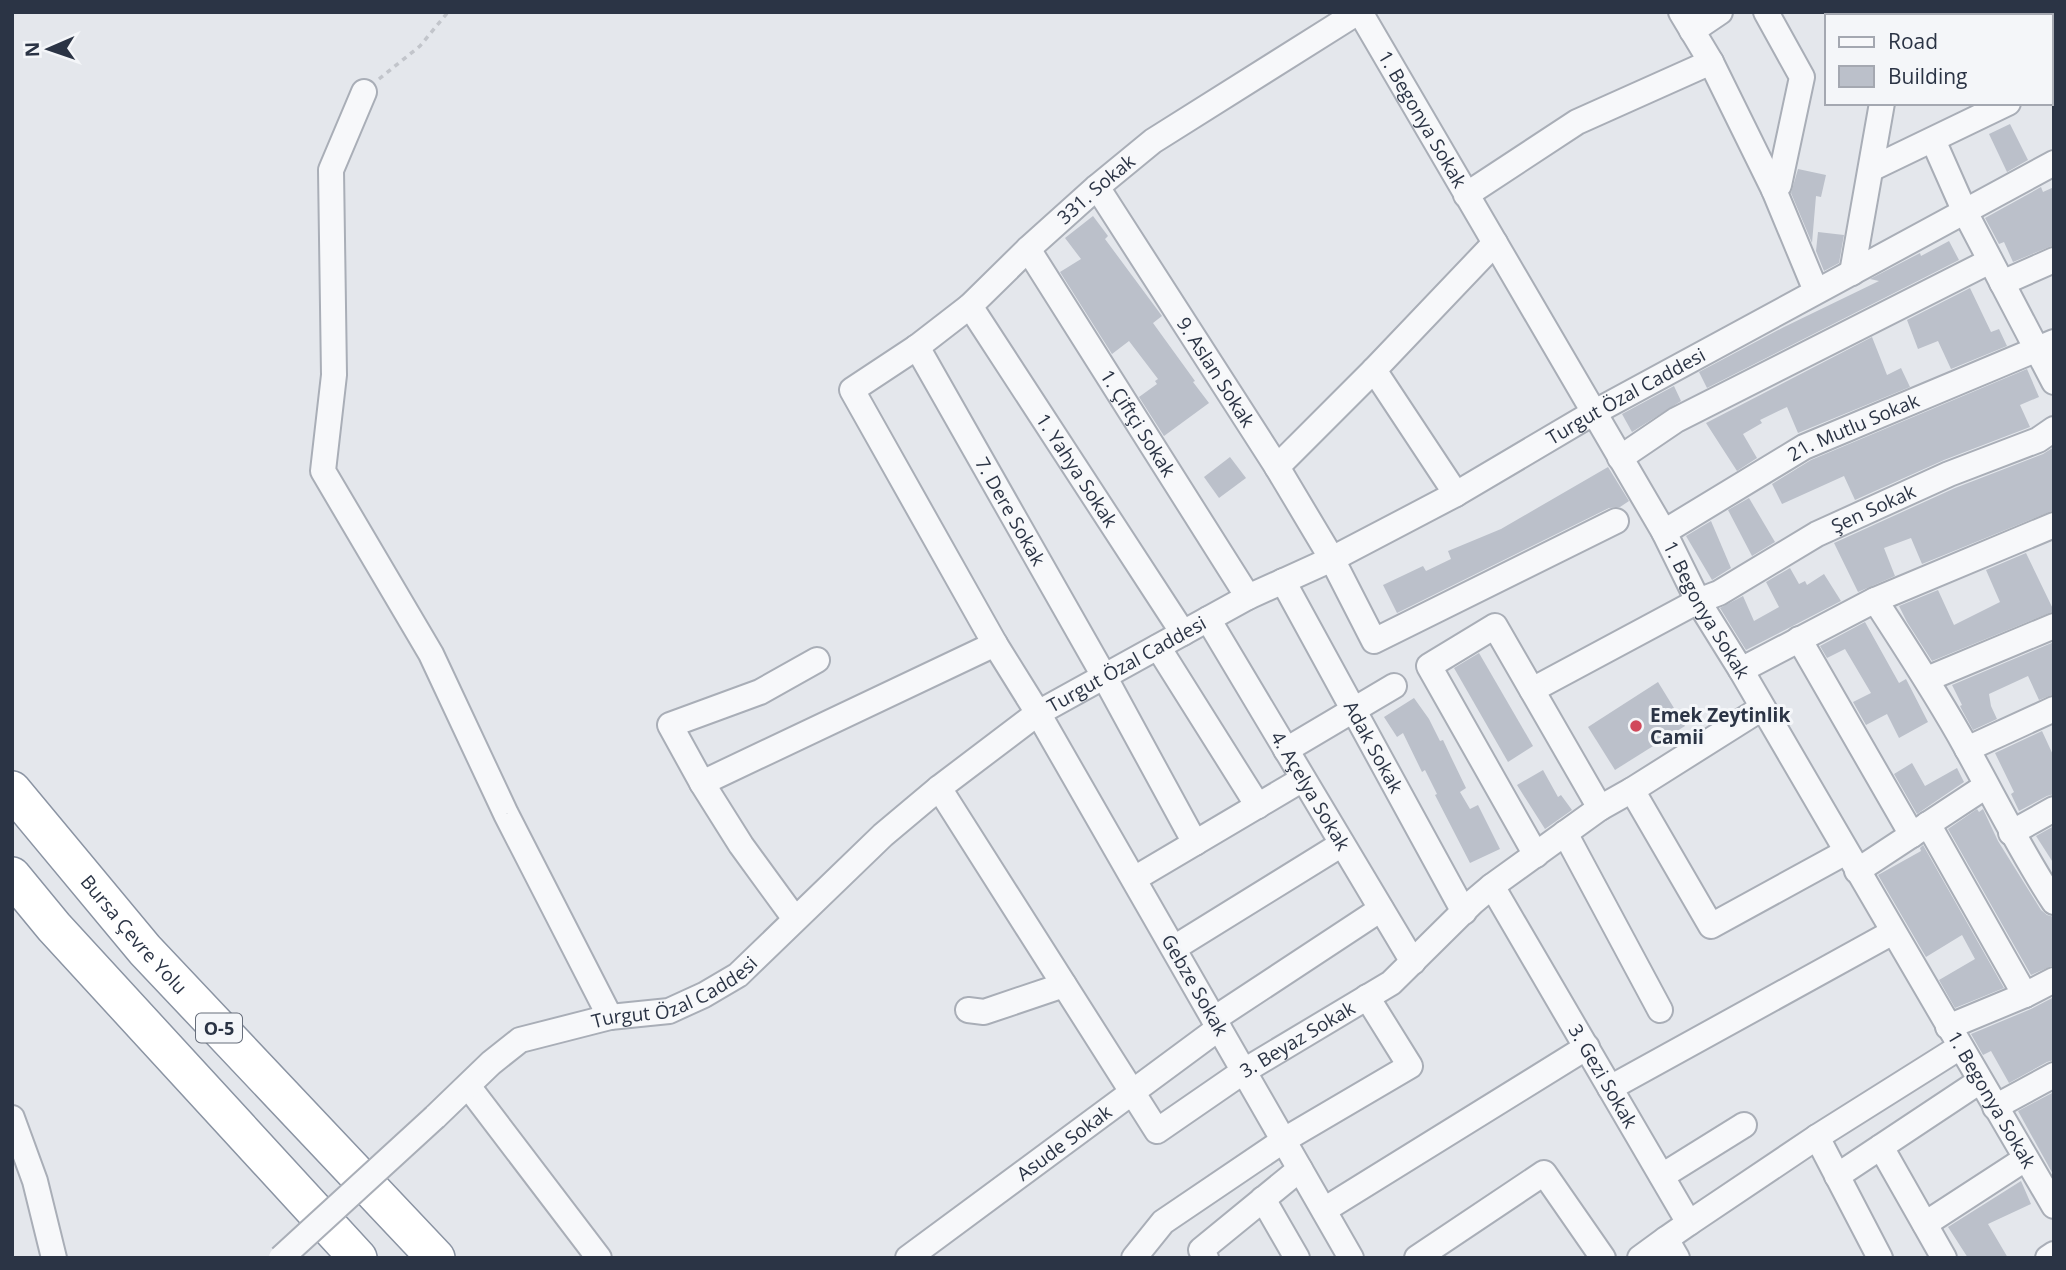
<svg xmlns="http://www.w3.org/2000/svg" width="2066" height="1270" font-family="'Open Sans',sans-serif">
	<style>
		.building { fill: #bbc0ca }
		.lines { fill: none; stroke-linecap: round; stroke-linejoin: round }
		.minor-casing { stroke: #a9aeb7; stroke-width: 28 }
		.highway-casing { stroke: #8b94a3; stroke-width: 40 }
		.path { stroke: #c2c5cb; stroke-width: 3.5; stroke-dasharray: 5 5; stroke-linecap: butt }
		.minor { stroke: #f7f8fa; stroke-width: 24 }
		.highway { stroke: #fff; stroke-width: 37 }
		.minor-bridge-casing { stroke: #a9aeb7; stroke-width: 28; stroke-linecap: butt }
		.minor-bridge { stroke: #f7f8fa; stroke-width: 24 }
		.poi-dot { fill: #d1495b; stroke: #f4f6f9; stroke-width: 2.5 }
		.labels { text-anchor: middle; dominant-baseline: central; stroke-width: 6; stroke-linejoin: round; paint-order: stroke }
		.shield { fill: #f4f6f9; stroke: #676e7b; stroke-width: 2 }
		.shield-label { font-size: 18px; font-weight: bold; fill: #2b3445 }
		.street-label { font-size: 19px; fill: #2b3445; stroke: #f4f6f9 }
		.poi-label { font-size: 19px; font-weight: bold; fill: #2b3445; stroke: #f4f6f9; text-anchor: start }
	</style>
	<rect width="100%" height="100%" fill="#e4e7ec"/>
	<g class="building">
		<path d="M2010,124L2028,160L2007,172L1989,134Z"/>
		<path d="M1798,169L1826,175L1821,197L1816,196L1812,243L1791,193Z"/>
		<path d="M2041,187L2043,192L2054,187V245L2013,262L2004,242L1999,244L1985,218Z"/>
		<path d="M1093,216L1108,236L1105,239L1162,316L1153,323L1195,381L1193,382L1209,403L1164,436L1139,397L1157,384L1155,381L1158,379L1129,341L1112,354L1060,272L1081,259L1065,238Z"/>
		<path d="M1818,232L1844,235L1839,263L1824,271L1816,251Z"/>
		<path d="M1949,241L1959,260L1707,388L1699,372L1784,327L1879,281L1870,279L1920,253L1921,256Z"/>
		<path d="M1970,288L1991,332L1999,329L2007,346L1951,369L1938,341L1918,349L1907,320Z"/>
		<path d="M1872,337L1887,375L1901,368L1910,387L1798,433L1787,407L1760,420L1762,423L1743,434L1757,458L1737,471L1706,423Z"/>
		<path d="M2027,369L2039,397L2020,405L2030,427L1944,460L1855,500L1844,476L1782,504L1772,484L1811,460Z"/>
		<path d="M1674,386L1681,401L1632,432L1622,414Z"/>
		<path d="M2054,447V510L1922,564L1911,538L1884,548L1895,576L1858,592L1834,543L1955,488L2043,454Z"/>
		<path d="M1230,457L1246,478L1219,498L1204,477Z"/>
		<path d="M1608,467L1629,501L1620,507L1609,508L1397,613L1383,585L1423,566L1426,571L1451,559L1448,551L1501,529Z"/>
		<path d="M1749,498L1775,542L1752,556L1728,510Z"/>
		<path d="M1711,521L1731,568L1712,580L1686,536Z"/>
		<path d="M2026,553L2054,611L1932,661L1907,622L1899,606L1938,590L1954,625L2000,602L1986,570Z"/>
		<path d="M1790,568L1799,584L1805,581L1807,585L1824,574L1841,601L1746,650L1720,608L1743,596L1754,621L1779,607L1766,582Z"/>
		<path d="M1865,622L1899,683L1906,679L1928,722L1899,738L1887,714L1866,725L1853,702L1871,693L1845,649L1827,658L1820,646Z"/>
		<path d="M2054,642V694L2039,700L2028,676L1989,694L1991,706L1997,719L1973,730L1962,710L1960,706L1962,705L1952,685Z"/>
		<path d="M1479,653L1533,746L1508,762L1454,668Z"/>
		<path d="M1658,682L1685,726L1615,770L1588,727Z"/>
		<path d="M1414,698L1429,719L1440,741L1443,740L1451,757L1466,788L1460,792L1470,809L1478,805L1500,849L1470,863L1435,795L1437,794L1425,770L1422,772L1403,733L1397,737L1384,717Z"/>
		<path d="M2042,731L2054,757V794L2047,796L2019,811L2011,794L2014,792L1995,753Z"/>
		<path d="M1912,763L1925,786L1957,768L1964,782L1917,814L1894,774Z"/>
		<path d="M1543,770L1558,797L1561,795L1572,810L1545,829L1517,785Z"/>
		<path d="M1977,809L1979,812L1983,809L1998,841L2041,910L2047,915L2054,917V965L2031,975L1948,829Z"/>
		<path d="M2054,826V864L2036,836Z"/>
		<path d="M1923,845L2004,988L1955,1008L1939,980L1975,959L1962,935L1926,957L1878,875L1921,851L1920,848Z"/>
		<path d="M2054,997V1060L2047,1062L2009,1083L1991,1051L1983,1055L1971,1034L2031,1009Z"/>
		<path d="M2054,1092V1176L2018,1111Z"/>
		<path d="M2021,1181L2031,1204L1988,1224L2008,1258H1968L1948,1227Z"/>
	</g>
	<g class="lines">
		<g class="minor-casing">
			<g id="minor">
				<path id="s1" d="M1360,12L1664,532L1698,601L1741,670L2054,1206"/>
				<path d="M1681,12L1711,62L1774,190L1816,291"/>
				<path d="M1766,12L1802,77L1779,185L1774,190"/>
				<path d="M1851,12L1853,16"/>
				<path d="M1965,12V16"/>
				<path d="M1889,16L1895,12"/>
				<path d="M1692,31L1720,12"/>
				<path d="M2050,83L2054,81"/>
				<path d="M364,92L331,170L334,375L323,471L431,654L506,814L610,1017"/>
				<path d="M1933,140L1964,210L2054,382"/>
				<path d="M1871,169L2008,103"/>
				<path id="s2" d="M1097,187L1277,467L1332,559L1374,641L1616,521"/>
				<path d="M1466,195L1577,122L1711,62"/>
				<path id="s3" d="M1028,249L1248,597"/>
				<path d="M1852,273L1882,103"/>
				<path d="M2002,283L2054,260"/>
				<path id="s4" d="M970,306L1183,633"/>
				<path id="s5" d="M917,347L1104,676L1195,843"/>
				<path d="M1374,370L1456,494"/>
				<path d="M1620,458L1676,420L1990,261"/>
				<path d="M1277,467L1374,370L1495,243"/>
				<path id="s6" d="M1664,532L1804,447L2054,342"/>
				<path id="s7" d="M1283,581L1464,912"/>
				<path d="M1875,600C1906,648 1938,696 1966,747C1995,799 2021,852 2054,902"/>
				<path id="s8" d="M1208,619L1413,962"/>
				<path d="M1799,639L1912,835"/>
				<path d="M1158,647L1258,806"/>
				<path d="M1741,670L1875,600L2054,525"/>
				<path d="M1927,679L2054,626"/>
				<path id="s9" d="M1532,690L1698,601L1719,593L1817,534L1949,474L2038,440L2054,429"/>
				<path d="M1967,749L2054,709"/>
				<path d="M1286,750L1394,686"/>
				<path d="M702,783L995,644"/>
				<path id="s10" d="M939,788L1157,1131L1244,1071L1391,983L1473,902L1492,886L1600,808L1632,790L1762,708"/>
				<path d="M1632,790L1711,926L1846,852"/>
				<path d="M1928,824L2025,995"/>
				<path d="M1565,833L1660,1010"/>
				<path d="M2011,833L2054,809"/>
				<path d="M1536,855L1429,666L1495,626L1600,808"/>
				<path d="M1857,871L1986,786"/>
				<path d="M1134,879L1303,779"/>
				<path id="s11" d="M1492,886L1689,1223L1666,1239L1677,1258"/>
				<path d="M795,919L741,845L702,783L670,725L760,692L817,660"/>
				<path d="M1174,948L1342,844"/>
				<path d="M968,1010L984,1012L1064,985"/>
				<path d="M1214,1019L1381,909"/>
				<path d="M1948,1027L2025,995L2054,980"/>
				<path d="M468,1086L599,1258"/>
				<path d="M1610,1088L1893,932"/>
				<path d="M1995,1107L2054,1075"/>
				<path id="s12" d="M435,1117L491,1063L520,1040L610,1017L669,1011L704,995L738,975L883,835L939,788L1038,713L1248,597L1332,559L1456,494L1593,413L2054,163"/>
				<path d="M12,1118L35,1181L54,1258"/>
				<path d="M1817,1137L1880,1258"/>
				<path d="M1881,1147L1944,1258"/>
				<path d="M1662,1176L1744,1125"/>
				<path d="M1837,1176L1980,1081"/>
				<path d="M1263,1199L1297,1258"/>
				<path d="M1324,1210L1587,1047"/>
				<path d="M1689,1223L1817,1137L1960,1047"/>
				<path d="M1925,1224L2025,1159"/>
				<path id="s13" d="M908,1258L1219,1028"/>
				<path d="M1134,1258L1163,1222L1284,1140L1410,1066L1367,997"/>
				<path d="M1206,1258L1201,1250L1300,1169"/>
				<path id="s14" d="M1351,1258L1038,713L995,644L852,390L917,347L970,306L1028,249L1097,187L1153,141L1358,12"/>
				<path d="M1417,1258L1544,1173L1603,1258"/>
				<path d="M1640,1258L1666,1239"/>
				<path d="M2048,1258L2054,1254"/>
			</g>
		</g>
		<g class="highway-casing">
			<g id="highway">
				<path id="s15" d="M12,790L145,950L436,1258"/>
				<path d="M12,876L54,927L358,1258"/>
			</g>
		</g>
		<path class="path" d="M379,79L420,46L448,12"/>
		<use href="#minor" class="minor"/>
		<use href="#highway" class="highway"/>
		<g class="minor-bridge-casing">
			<path id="minor-bridge" d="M281,1258L435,1117"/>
		</g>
		<use href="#minor-bridge" class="minor-bridge"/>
	</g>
	<circle class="poi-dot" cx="1636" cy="726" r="7"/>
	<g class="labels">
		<rect class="shield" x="196" y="1013.5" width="46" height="29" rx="5"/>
		<g class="shield-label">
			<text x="219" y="1028">O-5</text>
		</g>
		<g class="street-label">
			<text stroke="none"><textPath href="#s1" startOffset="124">1. Begonya Sokak</textPath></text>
			<text stroke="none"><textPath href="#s14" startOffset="1318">331. Sokak</textPath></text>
			<text stroke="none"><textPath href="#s2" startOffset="220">9. Aslan Sokak</textPath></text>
			<text stroke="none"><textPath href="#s12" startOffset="1412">Turgut Özal Caddesi</textPath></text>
			<text stroke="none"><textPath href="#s3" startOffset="206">1. Çiftçi Sokak</textPath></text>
			<text stroke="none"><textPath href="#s6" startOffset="217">21. Mutlu Sokak</textPath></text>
			<text stroke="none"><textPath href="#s4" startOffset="196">1. Yahya Sokak</textPath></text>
			<text stroke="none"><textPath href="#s9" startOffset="387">Şen Sokak</textPath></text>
			<text stroke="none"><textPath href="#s5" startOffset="189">7. Dere Sokak</textPath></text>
			<text stroke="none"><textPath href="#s1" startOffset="691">1. Begonya Sokak</textPath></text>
			<text stroke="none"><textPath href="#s12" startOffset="845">Turgut Özal Caddesi</textPath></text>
			<text stroke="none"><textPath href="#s7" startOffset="189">Adak Sokak</textPath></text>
			<text stroke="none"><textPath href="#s8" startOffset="200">4. Açelya Sokak</textPath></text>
			<text stroke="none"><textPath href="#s15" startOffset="189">Bursa Çevre Yolu</textPath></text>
			<text transform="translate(1195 985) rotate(60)">Gebze Sokak</text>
			<text stroke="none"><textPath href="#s12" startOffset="278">Turgut Özal Caddesi</textPath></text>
			<text stroke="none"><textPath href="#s10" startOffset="574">3. Beyaz Sokak</textPath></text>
			<text stroke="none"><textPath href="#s11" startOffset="220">3. Gezi Sokak</textPath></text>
			<text stroke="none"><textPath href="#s1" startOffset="1258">1. Begonya Sokak</textPath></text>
			<text stroke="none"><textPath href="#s13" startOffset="194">Asude Sokak</textPath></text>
		</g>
		<g class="poi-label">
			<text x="1650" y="715">Emek Zeytinlik<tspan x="1650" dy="22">Camii</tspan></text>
		</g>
	</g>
	<rect width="2066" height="1270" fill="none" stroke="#2b3445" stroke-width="28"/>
	<rect x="1825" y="14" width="228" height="91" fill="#f4f6f9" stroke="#a4a8b1" stroke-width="2"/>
	<rect x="1839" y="37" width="35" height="10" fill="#f7f8fa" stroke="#a4a8b1" stroke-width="2"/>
	<text x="1888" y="49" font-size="21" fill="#2b3445">Road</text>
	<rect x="1839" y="66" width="35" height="21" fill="#bbc0ca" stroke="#a4a8b1" stroke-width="2"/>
	<text x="1888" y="84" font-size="21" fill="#2b3445">Building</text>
	<g transform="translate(49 49) rotate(268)" stroke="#f4f6f9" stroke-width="5" paint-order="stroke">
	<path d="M0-5L12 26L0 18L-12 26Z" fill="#2b3445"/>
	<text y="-10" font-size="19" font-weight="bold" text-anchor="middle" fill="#2b3445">N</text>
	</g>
</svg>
